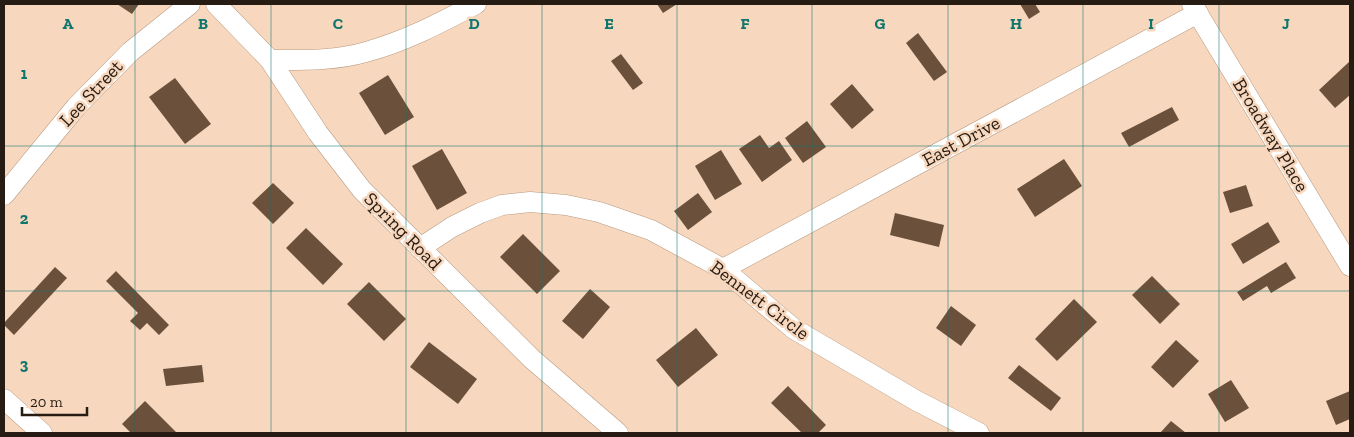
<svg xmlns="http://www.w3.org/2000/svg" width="1354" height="437" font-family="'Zilla Slab',serif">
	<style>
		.building { fill: #6b513b }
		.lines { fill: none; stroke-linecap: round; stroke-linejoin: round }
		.street-casing { stroke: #b79a82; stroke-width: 21 }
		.street { stroke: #fff; stroke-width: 20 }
		.grid { fill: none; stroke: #0f766e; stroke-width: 1; stroke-opacity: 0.55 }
		.labels { text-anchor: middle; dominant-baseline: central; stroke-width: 5; stroke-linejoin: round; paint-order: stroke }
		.street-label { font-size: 19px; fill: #271c13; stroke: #f7d8be }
		.grid-label { font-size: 16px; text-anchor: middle; font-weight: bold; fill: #0f766e; stroke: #f7d8be; stroke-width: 5; stroke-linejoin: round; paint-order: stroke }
	</style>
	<rect width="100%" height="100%" fill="#f7d8be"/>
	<g class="building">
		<path d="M117,4H139L132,14Z"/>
		<path d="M657,4H677L663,13Z"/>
		<path d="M1020,4H1035L1040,12L1029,19Z"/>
		<path d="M918,33L947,72L934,81L906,43Z"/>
		<path d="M621,54L643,83L633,90L611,61Z"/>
		<path d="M1350,61V95L1335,108L1319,90Z"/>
		<path d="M388,75L414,117L385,135L359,93Z"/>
		<path d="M175,78L211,124L185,144L149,97Z"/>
		<path d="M852,84L874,110L852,129L830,104Z"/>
		<path d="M1172,107L1179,120L1129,147L1121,133Z"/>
		<path d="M807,121L826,147L803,163L785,138Z"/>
		<path d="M760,135L769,148L779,141L792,160L762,182L739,149Z"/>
		<path d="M442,149L467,193L437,210L412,166Z"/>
		<path d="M721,150L742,184L715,200L695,166Z"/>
		<path d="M1064,159L1082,186L1035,217L1017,189Z"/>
		<path d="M273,183L294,203L273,224L252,203Z"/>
		<path d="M1246,185L1253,206L1230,213L1223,192Z"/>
		<path d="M698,193L712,212L688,230L674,211Z"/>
		<path d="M895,213L944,225L939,247L890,235Z"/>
		<path d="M1268,222L1280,242L1243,264L1231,244Z"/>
		<path d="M306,228L343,264L323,285L286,248Z"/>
		<path d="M523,234L560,271L537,294L500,257Z"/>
		<path d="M1286,262L1296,278L1271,293L1267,286L1243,301L1237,292Z"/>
		<path d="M55,267L67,278L14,335L4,325V323Z"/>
		<path d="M116,271L169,325L159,335L147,323L140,330L130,321L138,313L106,281Z"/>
		<path d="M1152,276L1180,304L1160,324L1132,295Z"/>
		<path d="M369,282L406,319L384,341L347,304Z"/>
		<path d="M590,289L610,307L583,339L562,321Z"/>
		<path d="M1074,299L1097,322L1057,361L1035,339Z"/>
		<path d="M951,306L976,325L961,346L936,328Z"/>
		<path d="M696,328L718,355L678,387L656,360Z"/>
		<path d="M1176,340L1199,361L1173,388L1151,367Z"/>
		<path d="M429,342L477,379L458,404L410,367Z"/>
		<path d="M202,365L204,382L166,386L163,369Z"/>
		<path d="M1019,365L1061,398L1051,411L1008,378Z"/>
		<path d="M1231,380L1249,408L1225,422L1208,394Z"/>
		<path d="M788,386L826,425L818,433H802L771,403Z"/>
		<path d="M1350,391V419L1336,425L1326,401Z"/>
		<path d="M145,401L177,433H131L122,424Z"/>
		<path d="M1171,421L1186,433H1160Z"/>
	</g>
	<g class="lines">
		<g class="street-casing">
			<g id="street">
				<path d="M216,4L270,60L318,133L362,190L532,359L618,433"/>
				<path d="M1192,4L1350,266"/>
				<path d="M270,60C302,60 335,61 366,52C406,41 440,23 476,4"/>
				<path d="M4,195L76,107L130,52L190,4"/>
				<path d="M420,248L452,227L480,213L502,205L530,202L566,205L599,212L651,230L723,269L794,329L917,401L979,433"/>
				<path d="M723,269L1198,13"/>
				<path d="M4,399L42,433"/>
			</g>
		</g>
		<use href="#street" class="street"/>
	</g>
	<path class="grid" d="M135,4V433M271,4V433M406,4V433M542,4V433M677,4V433M812,4V433M948,4V433M1083,4V433M1219,4V433M4,146H1350M4,291H1350"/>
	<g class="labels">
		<g class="street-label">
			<text transform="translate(91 93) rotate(-47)">Lee Street</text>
			<text transform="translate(1271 135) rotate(59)">Broadway Place</text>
			<text transform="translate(961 141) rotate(-28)">East Drive</text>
			<text transform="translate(403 231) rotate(45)">Spring Road</text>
			<text transform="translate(760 300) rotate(37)">Bennett Circle</text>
		</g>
	</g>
	<g class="grid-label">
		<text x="68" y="29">A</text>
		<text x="203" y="29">B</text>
		<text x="338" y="29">C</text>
		<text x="474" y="29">D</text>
		<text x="609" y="29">E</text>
		<text x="745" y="29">F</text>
		<text x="880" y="29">G</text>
		<text x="1016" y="29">H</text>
		<text x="1151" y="29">I</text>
		<text x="1286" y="29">J</text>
		<text x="24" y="79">1</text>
		<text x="24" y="224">2</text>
		<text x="24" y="370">3</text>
	</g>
	<rect width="1354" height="437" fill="none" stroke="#271c13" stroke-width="10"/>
	<path d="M22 407v8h65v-8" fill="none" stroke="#271c13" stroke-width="2.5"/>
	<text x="30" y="407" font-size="15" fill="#271c13" stroke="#f7d8be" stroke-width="4" paint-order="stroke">20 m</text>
</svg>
